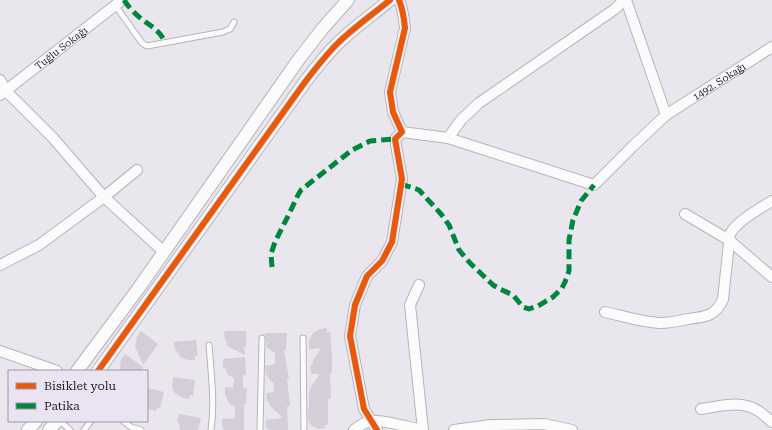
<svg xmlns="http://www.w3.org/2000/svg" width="772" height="430" font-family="'Roboto Serif',serif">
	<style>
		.building { fill: #d3ced8 }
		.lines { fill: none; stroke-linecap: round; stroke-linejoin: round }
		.service-casing { stroke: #b6b3b9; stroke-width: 7 }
		.minor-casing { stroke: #b6b3b9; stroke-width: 12 }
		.tertiary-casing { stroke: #b6b3b9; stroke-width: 14 }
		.service { stroke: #fcfbfc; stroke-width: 5 }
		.minor { stroke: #fcfbfc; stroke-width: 10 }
		.tertiary { stroke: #fcfbfc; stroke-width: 12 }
		.quiet { stroke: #00873e; stroke-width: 5; stroke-dasharray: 10 5; stroke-linecap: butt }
		.cycleway-casing { stroke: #e9e3f2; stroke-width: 8 }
		.cycleway { stroke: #e8590c; stroke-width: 6 }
		.labels { text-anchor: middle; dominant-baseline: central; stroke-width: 4; stroke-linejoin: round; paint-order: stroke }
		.street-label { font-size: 10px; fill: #27252b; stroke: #e9e3f2 }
	</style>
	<rect width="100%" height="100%" fill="#eae6ee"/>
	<g class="building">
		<path d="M327,328V332H330L332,357V373H330L331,398L328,399V425H325V428L318,429L311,425L309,422L308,419V409H309V391H310L311,386L320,374H311L310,366L312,365L313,361L321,348L309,349V340H310L313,333L320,329Z"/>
		<path d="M141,331L158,344L143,365L135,346L137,339L136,338Z"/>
		<path d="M224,331H246V347H244L245,355L229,347L227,345L226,340H225Z"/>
		<path d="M265,333H287L286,350H284L289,379H287L290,406L287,407L288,430H268V428H266V420L283,418L270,406L268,401H267L266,393L274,392V383L269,379L267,375H266L265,366L273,365V364H275V353L269,349L267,347Z"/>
		<path d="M196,340L198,356H195V360H188L180,357L176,350L175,351L174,342Z"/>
		<path d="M125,354L143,367L140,371H120V367L121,362L120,361Z"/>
		<path d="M245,357L246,374L243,375V388H247L246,404H244V430H224L223,427H222V419L235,418V407L229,403L226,396H225V387L233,388L234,378L228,375L225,368H223V359Z"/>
		<path d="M173,377L195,380L193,396L190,395L189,399L182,398L175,393L172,387Z"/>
		<path d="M147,388L164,392L160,408H157L156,411L148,409L149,407L147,406Z"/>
		<path d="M179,414L201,418L198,430H180L179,422H177Z"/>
	</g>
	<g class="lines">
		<g class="service-casing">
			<g id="service">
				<path d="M115,5L142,43L147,46L223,32L230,29L234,22"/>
				<path d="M303,338L304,430"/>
				<path d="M209,345C211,373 215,402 211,430"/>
				<path d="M60,421L70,430"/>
				<path d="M123,421L131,427L141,430"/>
				<path d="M84,430L91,421"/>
				<path d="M260,430L262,338"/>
			</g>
		</g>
		<g class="minor-casing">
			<g id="minor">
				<path d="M626,0L666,115"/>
				<path d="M0,80L6,91L53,138L104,197L164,252"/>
				<path id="s1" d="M0,95L122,0"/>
				<path id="s2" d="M402,132L448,138L594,185L632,147L666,115L772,47"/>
				<path d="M448,138L461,120L479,103L615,9L624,0"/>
				<path d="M685,214L729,240L772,277"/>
				<path d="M0,265L39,245L104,197L137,170"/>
				<path d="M419,285L410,305L423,430"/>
				<path d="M605,312C623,316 641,322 660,323C670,323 679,321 688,319C705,317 716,316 723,299L730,234C737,221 759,209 772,201"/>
				<path d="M0,351L57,371"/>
				<path d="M701,409C721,406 742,399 760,412C764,415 768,419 772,422"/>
				<path d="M354,430C359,426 364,422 371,421C381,419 411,428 423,430"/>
				<path d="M377,430L364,409L350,336L355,305L367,276L382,261L392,242L402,179L395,139L402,132L393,112L390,92L405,28C404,18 403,10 399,0"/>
				<path d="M454,430L491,425L544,424L572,430"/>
			</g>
		</g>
		<g class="tertiary-casing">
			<g id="tertiary">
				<path d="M77,371L138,289L299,59L323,28L348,0"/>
				<path d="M98,371L305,82C315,69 325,56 337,44C353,28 372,15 390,0"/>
				<path d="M28,430L36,421"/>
				<path d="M49,430L57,421"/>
			</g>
		</g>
		<use href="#service" class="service"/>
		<use href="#minor" class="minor"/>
		<use href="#tertiary" class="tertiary"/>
		<g class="quiet">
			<path d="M124,0C128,6 133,12 138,16C148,25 161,30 165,43"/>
			<path d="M401,184L419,190L441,214L449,225L459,250L470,263L493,285L500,289L513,295L523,307L529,309L538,306L553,297L562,288L565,282L569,271V240L573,220L581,201L594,185"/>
			<path d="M272,267L271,254L275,242L289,214L298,195L301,190L352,150L370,141L395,139"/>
		</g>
		<g class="cycleway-casing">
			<g id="cycleway">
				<path d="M98,371L305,82C315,69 325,56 337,44C353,28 372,15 390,0"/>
				<path d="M377,430L364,409L350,336L355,305L367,276L382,261L392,242L402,179L395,139L402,132L393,112L390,92L405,28C404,18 403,10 399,0"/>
			</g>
		</g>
		<use href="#cycleway" class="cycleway"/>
	</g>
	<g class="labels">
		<g class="street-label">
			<text stroke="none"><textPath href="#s1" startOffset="77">Tuğlu Sokağı</textPath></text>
			<text stroke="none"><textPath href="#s2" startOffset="363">1492. Sokağı</textPath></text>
		</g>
	</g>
	<rect x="8" y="370" width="140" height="52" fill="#e9e3f2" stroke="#9b97a2"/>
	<rect x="16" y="383" width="20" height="6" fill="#e8590c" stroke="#9b97a2"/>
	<text x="44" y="390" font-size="12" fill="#27252b">Bisiklet yolu</text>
	<rect x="16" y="403" width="20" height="6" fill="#00873e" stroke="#9b97a2"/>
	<text x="44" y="410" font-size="12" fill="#27252b">Patika</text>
</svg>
